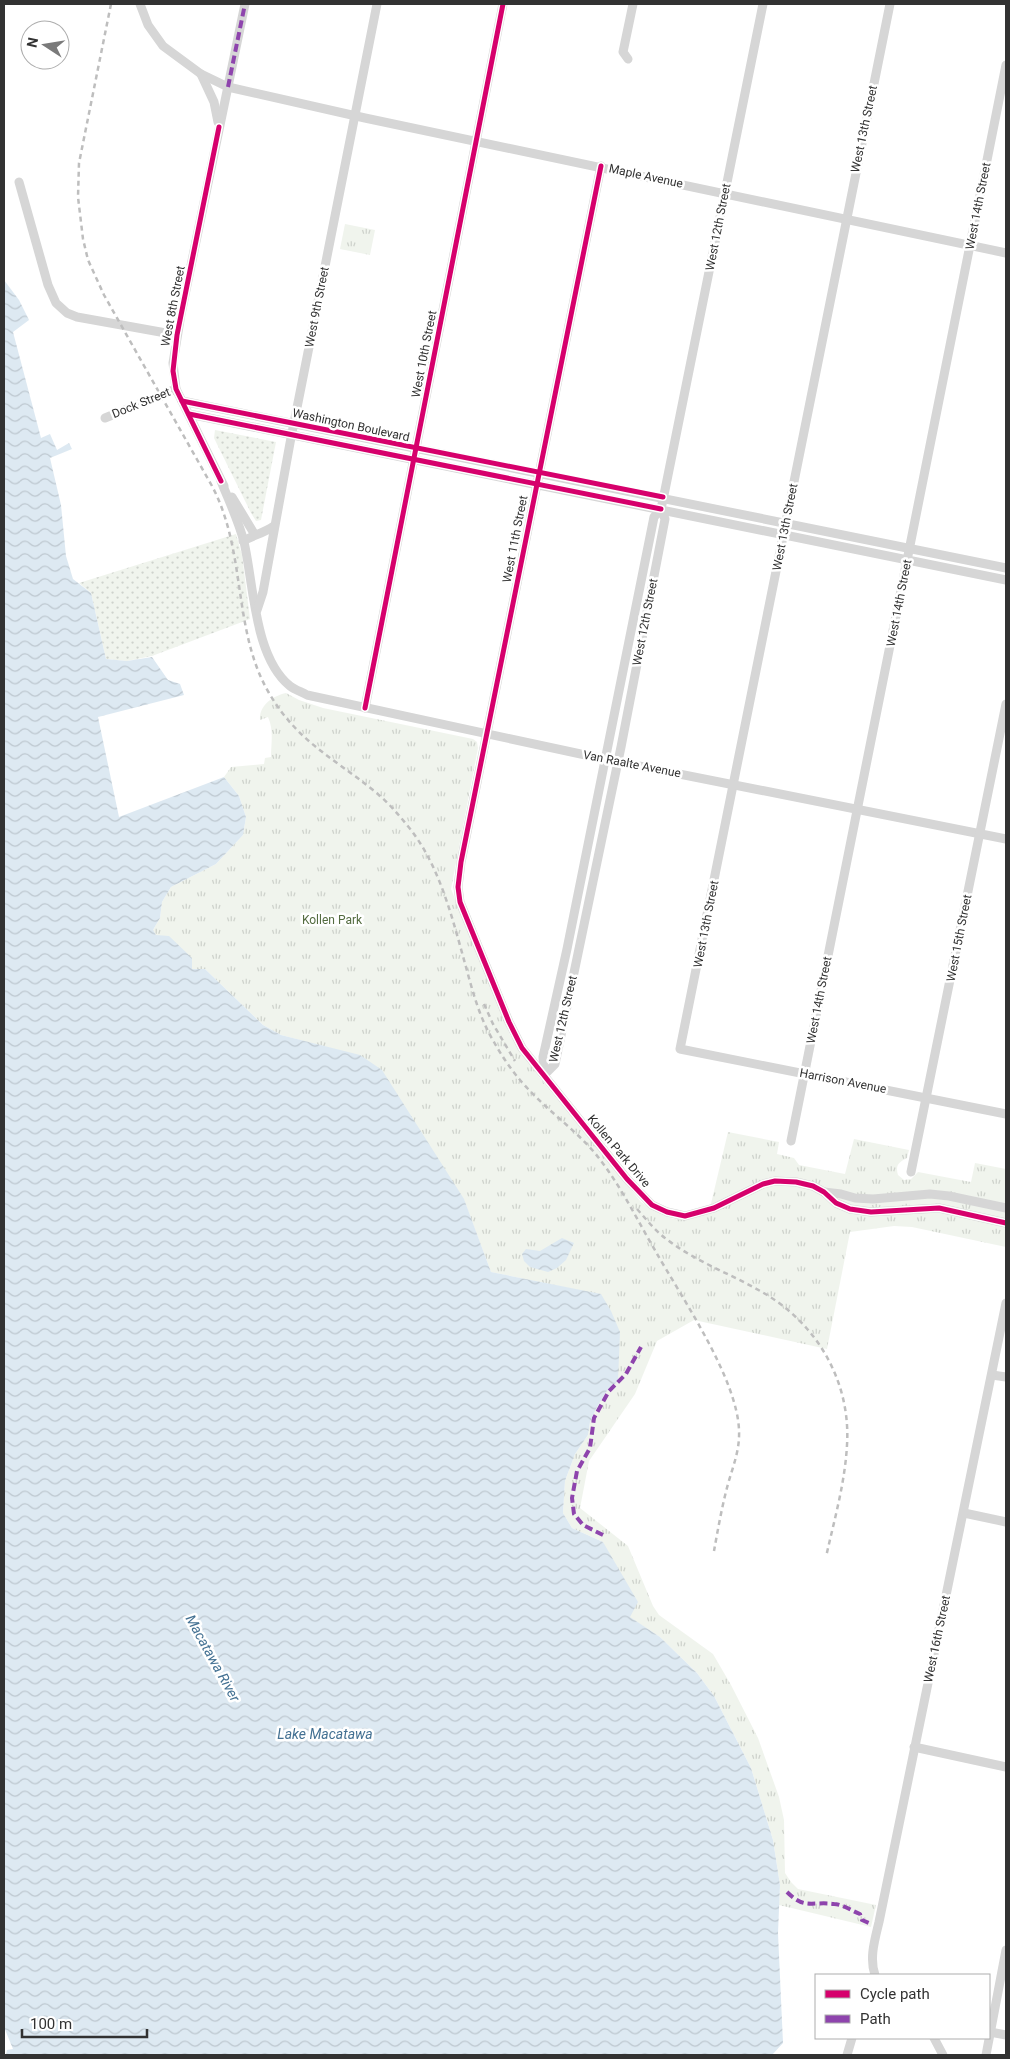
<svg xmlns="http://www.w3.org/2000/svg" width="1010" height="2059" font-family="Roboto,sans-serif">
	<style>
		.grass { fill: url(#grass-dots) }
		.park { fill: url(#park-tufts) }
		.water { fill: url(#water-waves) }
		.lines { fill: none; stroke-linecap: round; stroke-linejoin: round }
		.minor { stroke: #d6d6d6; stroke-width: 9 }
		.rail { stroke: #bebebe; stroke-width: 2.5; stroke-dasharray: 5 4; stroke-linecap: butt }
		.quiet { stroke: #8e44ad; stroke-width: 4; stroke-dasharray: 8 4; stroke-linecap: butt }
		.cycleway-casing { stroke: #fff; stroke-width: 8 }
		.cycleway { stroke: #d6006c; stroke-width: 5 }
		.labels { text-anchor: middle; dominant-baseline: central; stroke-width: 5; stroke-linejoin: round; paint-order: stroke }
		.street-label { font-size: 12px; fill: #323232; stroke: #fff }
		.park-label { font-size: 12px; fill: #546c40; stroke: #fff }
		.water-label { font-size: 14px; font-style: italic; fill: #427092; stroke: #fff }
	</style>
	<defs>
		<pattern id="grass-dots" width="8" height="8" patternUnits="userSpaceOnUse" patternTransform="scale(1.25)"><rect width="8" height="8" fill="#f0f4ed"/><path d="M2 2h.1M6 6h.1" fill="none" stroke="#ced2cc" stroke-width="1.8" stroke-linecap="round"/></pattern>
		<pattern id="park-tufts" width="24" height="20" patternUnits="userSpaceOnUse" patternTransform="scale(1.25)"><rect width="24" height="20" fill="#f0f4ed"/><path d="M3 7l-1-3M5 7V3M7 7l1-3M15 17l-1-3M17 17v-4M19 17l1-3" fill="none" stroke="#ced2cc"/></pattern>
		<pattern id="water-waves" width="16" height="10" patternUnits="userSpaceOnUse" patternTransform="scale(1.25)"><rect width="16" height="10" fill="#dde9f2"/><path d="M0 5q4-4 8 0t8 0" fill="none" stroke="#bec8d0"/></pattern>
	</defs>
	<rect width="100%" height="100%" fill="#fff"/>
	<g class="grass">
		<path d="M215,430L276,442L261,520L256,521L251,513L214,438Z"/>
		<path d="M236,534L242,555L250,619L152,656L127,661L106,659L91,593L79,583Z"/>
	</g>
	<g class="park">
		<path d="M345,224L375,230L370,255L340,249Z"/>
		<path d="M286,693L299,700L323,708L473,739L477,742L478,748L451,889L510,1035L539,1077L641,1202C666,1219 680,1226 709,1212L728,1132L779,1142L777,1154L794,1158L799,1165L845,1174L854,1139L909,1150L907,1158C899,1162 895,1165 898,1175L904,1180L911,1179L918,1172L971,1182L975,1163L1006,1169V1247L912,1227L894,1226L850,1232L827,1349L694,1320L657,1341L635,1394L589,1461L580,1508L628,1546L653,1606L659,1615L713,1654L731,1685L758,1738L779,1797L784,1820L785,1873L791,1882L798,1889L876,1905L871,1927L779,1905L780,1885L773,1840L751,1768L714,1696L697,1673L660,1637L629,1617L603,1542L572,1528L563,1513L565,1481L575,1454L588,1435L590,1422L596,1409L606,1392L618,1381L601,1295L491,1272L464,1200L353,1054L281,1035L263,1025L205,969H192L156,935L153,930L160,918L162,902L171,887L216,864L243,835L246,817L239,796L224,777L231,767L264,764L265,758L271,757C271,743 274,730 268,717L260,720C259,705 273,696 286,693Z"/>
	</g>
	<g class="water">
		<path d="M4,280L19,300L29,320L13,332L41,438L50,434L57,450L69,443L72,449L50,458L61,505L66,556L73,579L91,593L106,659L127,661L152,657L168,680L180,684L184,695L98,717L119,817L224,777L239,796L246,817L243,835L216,864L171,887L162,902L160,918L153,930L156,935L169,936L192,958V969H205L263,1025L281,1035L360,1055L382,1070L464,1199L491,1272L601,1294L611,1311L620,1332L618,1381L606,1392L596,1409L590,1422L588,1435L575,1454L565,1481L563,1513L572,1528L603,1542L638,1602L630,1617L660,1637L697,1673L714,1696L751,1768L773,1840L780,1885L778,1933L783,2043L772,2055H6L7,2050L13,2049L4,2027Z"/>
		<path d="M562,1238L574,1243L566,1260L557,1268L548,1272L530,1267L524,1261L522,1254L526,1249L540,1251Z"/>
	</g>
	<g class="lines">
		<g class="minor">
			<path d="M140,4L148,25L163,46L201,74L228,87L365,118L1006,253"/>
			<path d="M890,4L680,1049L1006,1114"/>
			<path d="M628,59L623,52L633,4"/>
			<path d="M201,74L214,102L218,122"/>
			<path d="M601,166L461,862L458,887L460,902L509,1022L522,1048L627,1179L652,1205L667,1212L685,1216L714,1208L763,1184L775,1181L796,1182L813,1186L824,1192L836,1203L850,1209L871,1212L939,1208L1006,1223"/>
			<path d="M19,182L48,285L56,303L67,313L77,317L177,335"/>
			<path d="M182,401L1006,568"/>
			<path d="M189,414L1006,580"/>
			<path d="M105,418L176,389"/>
			<path d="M221,481C229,501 239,522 244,542C254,585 254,657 290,686C295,690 302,692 307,695L604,759L1006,839"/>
			<path d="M224,486L176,389L173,363L181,314L245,4"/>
			<path d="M232,497L255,535"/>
			<path d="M243,541C254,535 264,533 274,526"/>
			<path d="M257,610L263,592L290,443L377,4"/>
			<path d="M365,708L503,4"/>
			<path d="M544,1075L543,1057L567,949L654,517L661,509L665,490L763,4"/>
			<path d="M544,1075L555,1064L621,747L665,519L661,509"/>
			<path d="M791,1141L1006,65"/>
			<path d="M911,1172L1006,704"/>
			<path d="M824,1192L841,1194L855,1198L873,1199L930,1194L949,1196L1006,1208"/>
			<path d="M992,1375L1006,1377"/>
			<path d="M964,1513L1006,1522"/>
			<path d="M914,1747L1006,1767"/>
			<path d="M875,1975C869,1958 875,1939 879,1922L1006,1303"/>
			<path d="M990,2032L1006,2035"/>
			<path d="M934,2038L943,2055"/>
			<path d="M847,2055L852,2038"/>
			<path d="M986,2055L1006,1950"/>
		</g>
		<g class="rail">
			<path d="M111,4L79,163L78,197L83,239L88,260L104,295L212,486C247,552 232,630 269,693C297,741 332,757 373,790C387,801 399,815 411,830C441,869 453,921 466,967C473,993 480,1019 494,1042C504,1060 517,1078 531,1092C551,1113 575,1130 594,1152C619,1182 636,1218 656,1252C682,1298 737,1378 739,1430C740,1450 733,1466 728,1484C722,1506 718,1529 714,1551"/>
			<path d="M484,1004L493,1024L515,1061"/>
			<path d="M637,1209C647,1220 656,1232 669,1241C697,1262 731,1274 762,1292C817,1323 851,1382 847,1445C845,1483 834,1521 826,1557"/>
		</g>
		<g class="quiet">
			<path d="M228,87L245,4"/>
			<path d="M603,1535L583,1525L574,1514L572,1498L577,1471L590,1448L594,1418L609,1391L626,1374L641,1347"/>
			<path d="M787,1892C805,1910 812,1901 834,1904C842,1904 852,1911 860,1914L862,1920L869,1923"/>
		</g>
		<g class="cycleway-casing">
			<g id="cycleway">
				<path d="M219,127L177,335L173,371L176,389L221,481"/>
				<path d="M601,166L461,862L458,887L460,902L509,1022L522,1048L627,1179L652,1205L667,1212L685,1216L714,1208L763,1184L775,1181L796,1182L813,1186L824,1192L836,1203L850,1209L871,1212L939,1208L1006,1223"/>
				<path d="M182,401L663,497"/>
				<path d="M189,414L661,509"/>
				<path d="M365,708L503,4"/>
			</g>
		</g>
		<use href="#cycleway" class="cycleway"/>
	</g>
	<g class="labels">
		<g class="street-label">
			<text transform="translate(864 129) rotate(-78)">West 13th Street</text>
			<text transform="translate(646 176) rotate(12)">Maple Avenue</text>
			<text transform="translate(978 206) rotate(-79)">West 14th Street</text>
			<text transform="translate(718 227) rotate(-79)">West 12th Street</text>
			<text transform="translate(173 306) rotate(-79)">West 8th Street</text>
			<text transform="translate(317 307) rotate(-79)">West 9th Street</text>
			<text transform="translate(424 354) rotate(-79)">West 10th Street</text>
			<text transform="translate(141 403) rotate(-22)">Dock Street</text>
			<text transform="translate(351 425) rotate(12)">Washington Boulevard</text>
			<text transform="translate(785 527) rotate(-79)">West 13th Street</text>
			<text transform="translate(515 539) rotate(-79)">West 11th Street</text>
			<text transform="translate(899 603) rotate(-79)">West 14th Street</text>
			<text transform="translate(645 622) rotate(-79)">West 12th Street</text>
			<text transform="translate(632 764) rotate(11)">Van Raalte Avenue</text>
			<text transform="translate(706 924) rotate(-79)">West 13th Street</text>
			<text transform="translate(959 938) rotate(-79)">West 15th Street</text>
			<text transform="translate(819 1000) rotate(-79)">West 14th Street</text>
			<text transform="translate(563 1019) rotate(-77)">West 12th Street</text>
			<text transform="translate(843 1081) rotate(11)">Harrison Avenue</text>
			<text transform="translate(619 1151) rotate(50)">Kollen Park Drive</text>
			<text transform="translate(937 1639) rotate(-78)">West 16th Street</text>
		</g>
		<g class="park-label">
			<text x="332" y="920">Kollen Park</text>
		</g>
		<g class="water-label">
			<text transform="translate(213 1658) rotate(61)">Macatawa River</text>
			<text x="325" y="1734">Lake Macatawa</text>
		</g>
	</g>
	<rect width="1010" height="2059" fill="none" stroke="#323232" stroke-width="10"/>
	<rect x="815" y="1974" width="175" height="65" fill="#ffffff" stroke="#adadad"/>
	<rect x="825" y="1990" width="25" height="8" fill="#d6006c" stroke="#adadad"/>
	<text x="860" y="1999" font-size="15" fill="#323232">Cycle path</text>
	<rect x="825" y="2015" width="25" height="8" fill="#8e44ad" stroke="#adadad"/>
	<text x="860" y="2024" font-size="15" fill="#323232">Path</text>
	<g transform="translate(45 45) rotate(282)"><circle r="24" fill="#ffffff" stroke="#adadad"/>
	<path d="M0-4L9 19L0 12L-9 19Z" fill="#7a7a7a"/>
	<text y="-8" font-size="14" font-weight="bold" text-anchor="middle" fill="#323232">N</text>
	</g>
	<path d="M22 2029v8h125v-8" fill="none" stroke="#323232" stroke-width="2.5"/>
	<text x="30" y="2029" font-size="15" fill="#323232" stroke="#ffffff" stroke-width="4" paint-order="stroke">100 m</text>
</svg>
